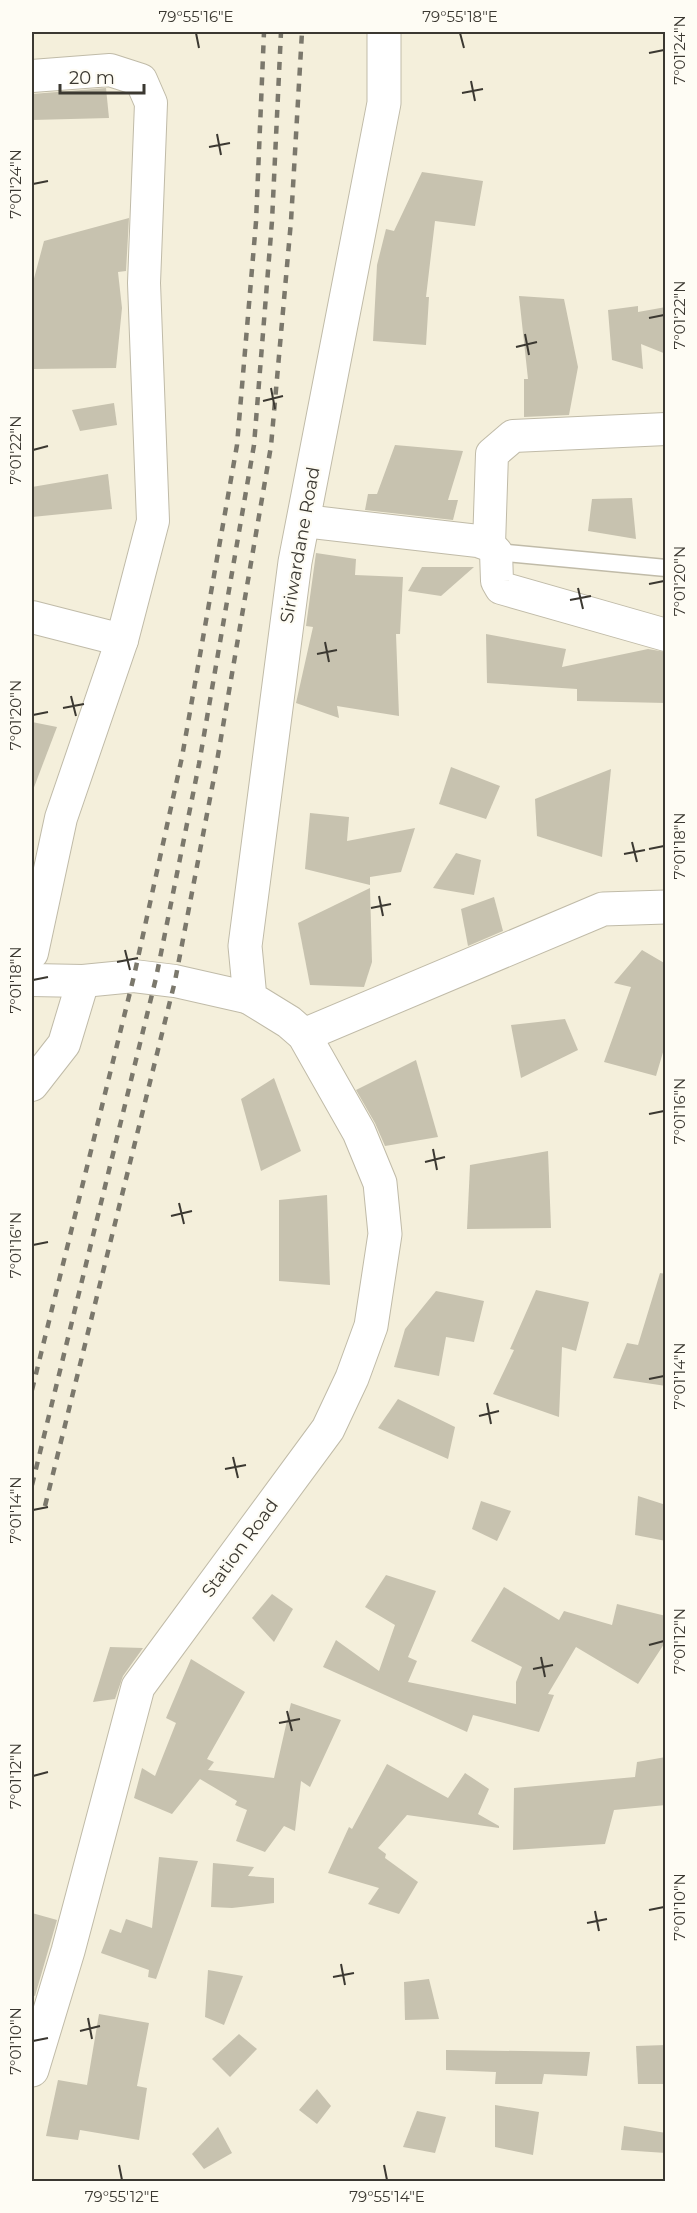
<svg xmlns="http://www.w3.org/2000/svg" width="697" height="2213" font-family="Montserrat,sans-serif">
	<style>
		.building { fill: #c7c2af }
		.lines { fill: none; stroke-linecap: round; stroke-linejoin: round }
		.service-casing { stroke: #c0bba8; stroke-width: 19 }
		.minor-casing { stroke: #c0bba8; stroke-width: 34 }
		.tertiary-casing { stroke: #c0bba8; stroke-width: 35 }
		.service { stroke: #fff; stroke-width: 16 }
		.minor { stroke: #fff; stroke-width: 32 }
		.tertiary { stroke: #fff; stroke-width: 33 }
		.rail { stroke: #7b786c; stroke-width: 4.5; stroke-dasharray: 8 8; stroke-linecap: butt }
		.ticks { fill: none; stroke: #3b3831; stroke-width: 2 }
		.labels { text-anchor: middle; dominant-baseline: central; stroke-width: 4.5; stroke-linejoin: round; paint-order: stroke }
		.street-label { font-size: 18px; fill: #3b3831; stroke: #fefcf4 }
		.neatline { fill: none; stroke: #3b3831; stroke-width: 2 }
		.ticks-label { font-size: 15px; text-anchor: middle; fill: #3b3831 }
	</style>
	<rect width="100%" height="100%" fill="#f4efdb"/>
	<g class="building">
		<path d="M106,88L109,118L32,120V94Z"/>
		<path d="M422,172L483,181L475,226L435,221L426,297H429L426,345L373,341L377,265L386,229L394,231Z"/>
		<path d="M129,218L126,271L118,272L122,308L116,368L32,369V286L44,241Z"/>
		<path d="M519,296L564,299L578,367L569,415L524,417V379H528Z"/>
		<path d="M638,306V312L666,307V354L641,344L643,369L612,360L608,310Z"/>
		<path d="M114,403L117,425L80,431L72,410Z"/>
		<path d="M395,445L463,451L448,500H458L453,520L365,510L368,494H377Z"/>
		<path d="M108,474L112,509L32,517V487Z"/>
		<path d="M632,498L636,539L588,531L592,499Z"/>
		<path d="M316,553L356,559L355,575L403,577L400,634H396L399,716L337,706L339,718L296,703L313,627L306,626Z"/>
		<path d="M422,567H474L441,596L408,591Z"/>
		<path d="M486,634L566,649L562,667L648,649L666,652V703L577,701V689L487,683Z"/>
		<path d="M32,722L57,727L33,790L32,789Z"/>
		<path d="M451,767L500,786L486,819L439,804Z"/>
		<path d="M611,769L602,857L537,836L535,799Z"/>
		<path d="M310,813L349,817L347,841L415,828L401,872L370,877V885L305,869Z"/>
		<path d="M456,853L481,860L474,895L433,888Z"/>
		<path d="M370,888L372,962L364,987L310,985L298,923Z"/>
		<path d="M494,897L503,931L468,946L461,909Z"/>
		<path d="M642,950L666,964V1042L656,1076L604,1062L631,987L614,983Z"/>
		<path d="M565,1019L578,1050L521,1078L511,1025Z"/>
		<path d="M416,1060L438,1137L385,1146L375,1123L356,1090Z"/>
		<path d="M274,1078L301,1151L261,1171L241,1099Z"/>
		<path d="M548,1151L551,1228L467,1229L470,1165Z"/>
		<path d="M327,1195L330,1285L279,1281V1200Z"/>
		<path d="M660,1273L666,1274V1386L613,1378L627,1343L638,1345Z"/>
		<path d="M536,1290L589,1302L576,1351L562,1347L559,1417L493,1394L514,1350L510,1349Z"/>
		<path d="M436,1291L484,1301L474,1342L446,1337L439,1376L394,1367L405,1329Z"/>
		<path d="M398,1399L455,1427L448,1459L378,1428Z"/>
		<path d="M638,1496L666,1505V1541L635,1535Z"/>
		<path d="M481,1501L511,1511L497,1541L472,1529Z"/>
		<path d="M386,1575L436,1591L408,1657L417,1661L408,1682L516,1704V1682L522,1667L471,1641L504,1587L559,1620L564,1611L612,1625L617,1604L666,1616V1641L638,1684L576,1647L548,1694L554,1695L539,1732L473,1715L467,1732L323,1667L336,1640L379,1671L395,1625L365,1607Z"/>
		<path d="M272,1594L293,1609L274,1642L252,1618Z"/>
		<path d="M110,1647L143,1648L123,1676L115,1699L93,1702Z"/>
		<path d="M191,1659L245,1692L207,1759L214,1762L208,1770L274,1778L291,1703L341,1720L310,1787L301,1781L295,1831L284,1826L265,1852L236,1841L247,1810L235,1805L237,1801L200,1779L172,1814L134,1798L142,1768L155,1776L176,1723L166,1718Z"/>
		<path d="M666,1757V1805L614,1810L605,1844L513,1850L514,1788L635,1777L637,1762Z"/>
		<path d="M387,1764L448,1798L465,1773L489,1789L478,1814L499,1826V1828L407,1815L378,1848L386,1854L385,1858L418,1882L399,1914L368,1904L379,1888L328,1873L349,1827L352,1829Z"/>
		<path d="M159,1857L198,1861L156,1979L148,1977L149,1970L101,1953L110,1929L121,1933L126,1919L152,1928Z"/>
		<path d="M213,1863L254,1867L248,1876L274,1878V1903L232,1908L211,1907Z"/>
		<path d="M32,1913L57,1920L35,1996L32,1995Z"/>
		<path d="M208,1970L243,1976L224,2025L205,2017Z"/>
		<path d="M429,1979L439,2019L405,2020L404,1982Z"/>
		<path d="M99,2014L149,2023L137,2086L147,2088L139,2140L80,2130L78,2140L46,2136L58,2080L87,2085Z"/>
		<path d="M239,2034L257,2049L230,2077L212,2059Z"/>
		<path d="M666,2045V2084H638L636,2046Z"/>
		<path d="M446,2050L590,2052L587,2076L544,2074L542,2084H495L496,2072L446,2070Z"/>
		<path d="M317,2089L331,2106L317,2124L299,2110Z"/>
		<path d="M495,2105L539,2112L533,2155L495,2147Z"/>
		<path d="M417,2111L446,2117L435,2153L403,2147Z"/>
		<path d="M624,2126L666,2133V2153L621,2150Z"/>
		<path d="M218,2127L232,2153L204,2169L192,2154Z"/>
	</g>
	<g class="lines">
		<g class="service-casing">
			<path id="service" d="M496,552L666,568"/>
		</g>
		<g class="minor-casing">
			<g id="minor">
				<path d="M32,76L110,70L141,80L151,103L144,283L153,521L122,640L61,818L32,953"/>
				<path d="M304,521L478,541L489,545L496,552L497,581L501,588L666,635"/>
				<path d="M489,545L492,454L513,436L666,429"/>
				<path d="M32,617L122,640"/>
				<path d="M32,980L83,981L134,976L175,981L250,998"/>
				<path d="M32,1085L64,1044L83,981"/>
			</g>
		</g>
		<g class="tertiary-casing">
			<g id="tertiary">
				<path d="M304,1035L603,909L666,907"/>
				<path d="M32,2070L68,1951L138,1687L328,1429L352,1378L371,1326L385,1234L380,1183L359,1132L304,1035L289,1022L250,998L245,946L295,562L384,103V32"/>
			</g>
		</g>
		<use href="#service" class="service"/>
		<use href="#minor" class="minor"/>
		<use href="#tertiary" class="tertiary"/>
		<g class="rail">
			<path d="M32,1390L134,976L182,757L237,445L256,222L264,32"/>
			<path d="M32,1485L156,978L199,764L254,445L272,221L281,32"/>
			<path d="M45,1506L175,981L216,767L271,446L291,221L302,32"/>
		</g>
	</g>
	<path class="ticks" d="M196,33L199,48M460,33L464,48M649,53L664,50M471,81L475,101M462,93L483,89M217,134L221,155M209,147L230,143M33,184L48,181M649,318L664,315M525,334L529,355M516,347L537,342M271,388L275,409M263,401L283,396M33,450L48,446M649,584L664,581M578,588L583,609M570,600L591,596M325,642L329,662M317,654L337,650M71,696L76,716M63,708L84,704M33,715L48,712M632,842L637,862M649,849L664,846M624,854L645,850M379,896L383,916M371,908L391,904M125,950L130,970M117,962L138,958M33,980L48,977M649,1114L664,1111M433,1149L437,1170M425,1162L445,1157M179,1203L184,1224M171,1216L192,1211M33,1245L48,1242M649,1379L664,1376M487,1403L491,1424M479,1416L499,1411M233,1457L238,1478M225,1469L246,1465M33,1510L48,1507M649,1645L664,1641M541,1657L545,1677M533,1669L553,1665M287,1711L292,1731M279,1723L300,1719M33,1776L48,1772M649,1910L664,1907M595,1911L599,1931M587,1923L607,1919M341,1964L345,1985M333,1977L354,1973M88,2018L92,2039M80,2031L100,2026M33,2041L48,2038M119,2165L122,2180M384,2165L387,2180"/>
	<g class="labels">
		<g class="street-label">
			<text transform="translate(300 545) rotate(-80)">Siriwardane Road</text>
			<text transform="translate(240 1548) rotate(-54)">Station Road</text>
		</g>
	</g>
	<rect width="697" height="2213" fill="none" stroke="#fefcf4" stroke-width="66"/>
	<path d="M60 84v9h84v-9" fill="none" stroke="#3b3831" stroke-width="3"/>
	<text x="69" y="84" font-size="18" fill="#3b3831" stroke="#fefcf4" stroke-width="4.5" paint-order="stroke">20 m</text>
	<rect x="33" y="33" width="631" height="2147" class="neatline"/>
	<g class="ticks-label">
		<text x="196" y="22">79°55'16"E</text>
		<text x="460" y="22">79°55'18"E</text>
		<text transform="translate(680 50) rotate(-90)" y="5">7°01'24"N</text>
		<text transform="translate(16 184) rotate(-90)" y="5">7°01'24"N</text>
		<text transform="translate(680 315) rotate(-90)" y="5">7°01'22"N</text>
		<text transform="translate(16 450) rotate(-90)" y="5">7°01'22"N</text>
		<text transform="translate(680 581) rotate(-90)" y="5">7°01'20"N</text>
		<text transform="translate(16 715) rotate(-90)" y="5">7°01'20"N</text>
		<text transform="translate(680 846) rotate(-90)" y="5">7°01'18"N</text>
		<text transform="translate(16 980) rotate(-90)" y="5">7°01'18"N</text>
		<text transform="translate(680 1111) rotate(-90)" y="5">7°01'16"N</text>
		<text transform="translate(16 1245) rotate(-90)" y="5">7°01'16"N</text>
		<text transform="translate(680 1376) rotate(-90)" y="5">7°01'14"N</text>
		<text transform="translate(16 1510) rotate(-90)" y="5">7°01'14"N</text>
		<text transform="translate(680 1641) rotate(-90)" y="5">7°01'12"N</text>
		<text transform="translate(16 1776) rotate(-90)" y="5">7°01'12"N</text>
		<text transform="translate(680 1907) rotate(-90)" y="5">7°01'10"N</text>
		<text transform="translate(16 2041) rotate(-90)" y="5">7°01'10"N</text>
		<text x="122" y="2202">79°55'12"E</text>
		<text x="387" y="2202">79°55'14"E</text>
	</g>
</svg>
